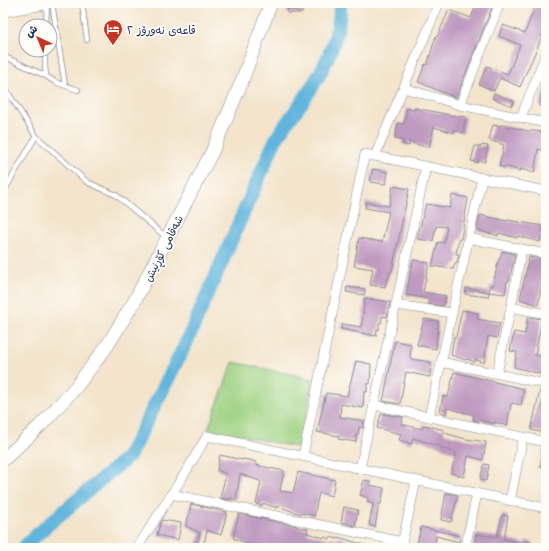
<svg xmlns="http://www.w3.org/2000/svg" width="549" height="551" font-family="'Playpen Sans','Playpen Sans Arabic',sans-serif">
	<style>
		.green { fill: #9fd282; stroke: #5d8070 }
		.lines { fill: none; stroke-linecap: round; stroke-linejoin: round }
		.river { stroke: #61b5dd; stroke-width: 14 }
		.building { fill: #be9ac0 }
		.lane-casing { stroke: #878a94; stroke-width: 6 }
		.street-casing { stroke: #878a94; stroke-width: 10 }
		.secondary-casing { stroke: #878a94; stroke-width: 14 }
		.lane { stroke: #fff; stroke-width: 4.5 }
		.street { stroke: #fff; stroke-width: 9 }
		.secondary { stroke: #fff; stroke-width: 13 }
		.labels { text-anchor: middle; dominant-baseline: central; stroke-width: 3.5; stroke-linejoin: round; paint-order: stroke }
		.poi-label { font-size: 11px; fill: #1b2f5e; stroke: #fdfcf7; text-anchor: start }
		.street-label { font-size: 11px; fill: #1b2f5e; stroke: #fdfcf7 }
	</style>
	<rect width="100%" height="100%" fill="#fdfcf7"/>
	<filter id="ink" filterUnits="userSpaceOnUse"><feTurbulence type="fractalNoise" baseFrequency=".025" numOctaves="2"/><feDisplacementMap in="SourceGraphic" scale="8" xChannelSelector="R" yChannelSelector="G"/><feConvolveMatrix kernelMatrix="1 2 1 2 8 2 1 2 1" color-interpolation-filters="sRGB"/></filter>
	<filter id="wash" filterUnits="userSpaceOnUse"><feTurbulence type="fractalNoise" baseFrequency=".012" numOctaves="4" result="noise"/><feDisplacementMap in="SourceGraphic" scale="16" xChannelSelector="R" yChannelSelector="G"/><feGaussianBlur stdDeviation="0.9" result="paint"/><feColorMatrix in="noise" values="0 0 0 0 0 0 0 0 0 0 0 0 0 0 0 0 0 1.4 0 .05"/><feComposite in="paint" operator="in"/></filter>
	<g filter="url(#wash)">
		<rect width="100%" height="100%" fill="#f3e4cb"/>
		<path class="green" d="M233,362L313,379L300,448L208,429Z"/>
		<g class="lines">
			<path class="river" d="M23,548L43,529L129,456L187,341L275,141C285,123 299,108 310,90C326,65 341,33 340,3"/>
		</g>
		<g id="blocks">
			<g class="building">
				<path d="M289,3H306L302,13H287Z"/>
				<path d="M477,3H486L493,5L456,98L418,82L425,64L427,65L436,36L437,37L449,10L471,18Z"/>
				<path d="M536,3H546V27H545L538,46L520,87L500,78L494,91L479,84L487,66L508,74L520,45L499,36L503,25L525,33Z"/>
				<path d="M543,87H546V108L539,106Z"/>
				<path d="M494,93L514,101L512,106L492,98Z"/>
				<path d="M407,108L415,110V108L460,117V116L466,117L463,133L454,130V133L434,127L429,148L409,142V146L402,144L403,141L395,138L398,123L404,124Z"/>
				<path d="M493,125L500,126L501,125L529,131H537L546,134V151L538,149L534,173L521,169L520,171L506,166V168L499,166L504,145L489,140Z"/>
				<path d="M482,145L488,146L485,162L478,160V163L471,161L475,146L481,147Z"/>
				<path d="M373,169L388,172L386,184L370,182Z"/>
				<path d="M393,186L409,189L393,266L391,273L390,272L388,280H387L385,287L370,285L373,269L354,266L359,238L382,242L389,212L365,208L366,202L389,206Z"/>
				<path d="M452,195L468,198L461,239H459L456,254H459L457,263H455L453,269L432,266L438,242L444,243L447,227L436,226L433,241L417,239L426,204L450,208Z"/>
				<path d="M480,215L507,221V220L543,226L540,242L518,236L517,238L499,233L498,236L490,233V234L477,230Z"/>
				<path d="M502,251L515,254L509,281H507L505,294L489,292L490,286H493L497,266L499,259H500Z"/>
				<path d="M529,257L546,260V280L543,279L538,305L520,299Z"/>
				<path d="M413,260L429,263L423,292L446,296L444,306L428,304L429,299L406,295Z"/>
				<path d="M347,287L365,289L364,295L346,292Z"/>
				<path d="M466,288L489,292L488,297L465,294Z"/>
				<path d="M365,298L390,302L387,317L382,316L381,323H379V330L377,329L376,336L341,329L342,324L361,327L364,313H363Z"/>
				<path d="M462,310L478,313L477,319L500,323L497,338L488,336L484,363L475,359V362L467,359L466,360L451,355L454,336L456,337Z"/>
				<path d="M528,317L542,319L535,355L546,358V375L544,374V375L514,367L517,352L510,351L514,332L525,334Z"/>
				<path d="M424,319L438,321V334L437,333L436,349L417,345Z"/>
				<path d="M395,341L411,344L410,359L431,362L430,377L406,372L400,404L383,401Z"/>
				<path d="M356,361L371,364L370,384H367V392H364L363,408L341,404L340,417L364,421L363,428L359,427L358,435H356V442L338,439L339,436L317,432L326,393L347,396Z"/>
				<path d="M454,372L524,389L521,405L513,403L511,404L507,426L495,422V424L479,420V421H478L473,420L474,415L447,408L446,414L440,412L443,396L448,397Z"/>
				<path d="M540,390L545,391L542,407H546V433L531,430Z"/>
				<path d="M381,414L403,417L402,424L409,426L422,429L423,425L429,426L444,430V433L466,439L486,442L483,460L468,456L464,477L451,473L456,453L442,448V447L413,438L412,444L399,440L401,434L377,428Z"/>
				<path d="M543,449L546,450V469L540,467Z"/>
				<path d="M220,455L243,460V459L249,460L256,462V465L284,471L280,491L293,493L298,472L335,480L332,496L319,493L314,516L304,513V514L297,513L277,506V508L263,503L262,506L256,504L261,482L260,481L240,474L236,500L230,498L229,500L220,498L226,474L217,470Z"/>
				<path d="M484,464L489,465L486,481L480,479Z"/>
				<path d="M364,480L370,481L369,485L384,488L381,504H379L375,527L369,525L373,504L367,502L368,498L360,495Z"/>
				<path d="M446,493L458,495L451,522L441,520Z"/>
				<path d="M191,504L227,512L221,535L207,530L203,548H196L200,533L186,526Z"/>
				<path d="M344,507L358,510L355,526L341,522Z"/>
				<path d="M239,514L297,526V527L308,529L307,533L324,538V537L330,539V537L338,539V537L368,546V548H247L248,544L233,538Z"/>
				<path d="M502,515L508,516L504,539L525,544L526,541L532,542L531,548H473L476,534L497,537Z"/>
				<path d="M162,520L181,523L178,540L157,535L160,524Z"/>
				<path d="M421,527L460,536L459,542L436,536L435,548H416Z"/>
			</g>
		</g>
	</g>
	<g filter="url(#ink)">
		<use href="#blocks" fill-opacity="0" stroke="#878a94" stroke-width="1"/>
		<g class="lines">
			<g class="lane-casing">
				<g id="lane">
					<path d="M52,3L65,85"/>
					<path d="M82,3L87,40"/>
					<path d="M46,26L47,3"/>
					<path d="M45,50V65L46,76L55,82L78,90"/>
					<path d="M3,56L46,76"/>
					<path d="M3,85L36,136L87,182L116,195L166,237"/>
					<path d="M3,193L36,136"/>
				</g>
			</g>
			<g class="street-casing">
				<g id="street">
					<path d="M404,88L460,105L546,123"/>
					<path d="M460,105L500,3"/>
					<path d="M521,117L546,54"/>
					<path d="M375,156L439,3"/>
					<path d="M468,238L546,254"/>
					<path d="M396,305L452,313"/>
					<path d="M511,307L546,314"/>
					<path d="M441,362L546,384"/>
					<path d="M497,373L511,307L522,249"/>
					<path d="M374,405L546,442"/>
					<path d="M429,417L482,178"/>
					<path d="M303,456L365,154L546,191"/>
					<path d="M360,468L426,167"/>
					<path d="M171,494L403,542"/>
					<path d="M510,501L523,437"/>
					<path d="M137,548L187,470L207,436L546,508"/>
					<path d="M401,548L416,481"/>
					<path d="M465,548L477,494"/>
				</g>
			</g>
			<g class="secondary-casing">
				<g id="secondary">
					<path d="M3,10L44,3"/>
					<path d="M3,460L41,425L76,387L107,346L134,302L212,152L240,86L271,3"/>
				</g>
			</g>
			<use href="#lane" class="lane"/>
			<use href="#street" class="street"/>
			<use href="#secondary" class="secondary"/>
		</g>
	</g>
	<defs>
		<g id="hotel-pin" transform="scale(1)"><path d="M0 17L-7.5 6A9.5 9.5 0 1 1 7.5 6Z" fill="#c8321e" stroke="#fdfcf7"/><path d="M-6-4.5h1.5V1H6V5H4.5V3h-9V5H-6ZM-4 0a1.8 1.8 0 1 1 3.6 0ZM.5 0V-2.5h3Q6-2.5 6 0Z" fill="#fff"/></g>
	</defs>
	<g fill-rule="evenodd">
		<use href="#hotel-pin" x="113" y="29"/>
	</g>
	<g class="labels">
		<g class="poi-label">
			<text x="127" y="29">قاعەی نەورۆز ٢</text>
		</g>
		<g class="street-label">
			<text transform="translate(163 248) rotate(-63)">شەقامی کۆڕنیش</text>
		</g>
	</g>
	<rect width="549" height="551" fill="none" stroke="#fdfcf7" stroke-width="16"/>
	<g transform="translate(38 38) rotate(316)"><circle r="19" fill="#fdfcf7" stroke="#a3aaba"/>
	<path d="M0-3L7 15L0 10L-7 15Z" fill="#c8321e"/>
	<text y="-6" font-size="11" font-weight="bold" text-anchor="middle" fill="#1b2f5e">ش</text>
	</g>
</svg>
